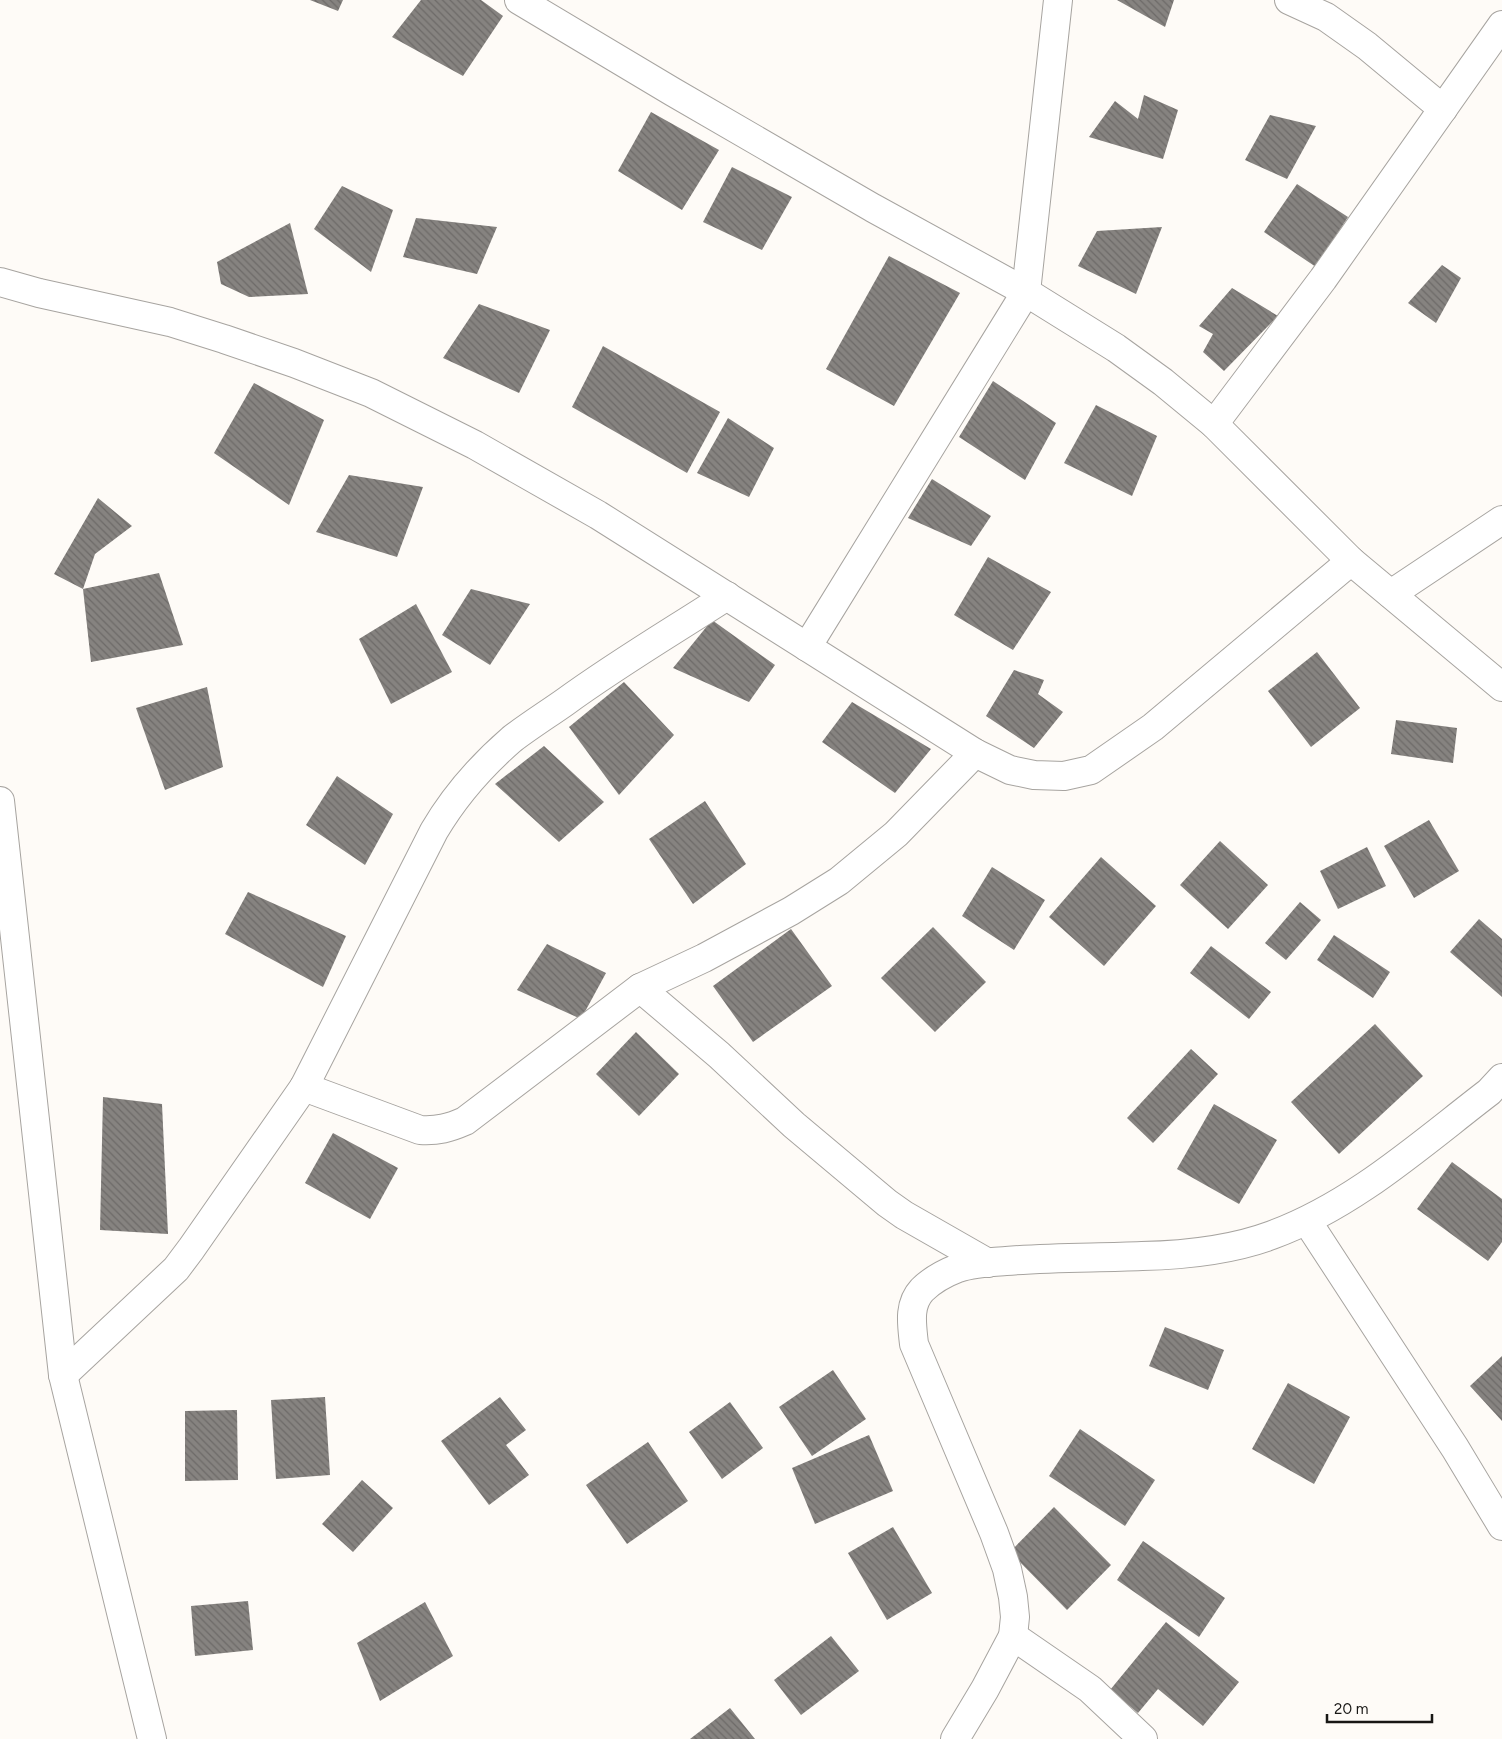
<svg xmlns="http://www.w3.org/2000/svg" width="1502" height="1739" font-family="Figtree,sans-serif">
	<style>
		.building { fill: url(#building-back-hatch) }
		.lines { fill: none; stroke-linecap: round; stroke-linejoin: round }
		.minor-casing { stroke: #a7a4a0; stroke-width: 30 }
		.minor { stroke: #fff; stroke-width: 28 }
	</style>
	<defs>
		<pattern id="building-back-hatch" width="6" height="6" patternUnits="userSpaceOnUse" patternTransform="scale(1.25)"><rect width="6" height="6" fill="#868380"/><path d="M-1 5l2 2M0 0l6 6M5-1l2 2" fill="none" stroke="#6d6a68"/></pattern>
	</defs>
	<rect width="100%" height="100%" fill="#fefbf7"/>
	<g class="building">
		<path d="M310,0H343L338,11Z"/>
		<path d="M421,0H481L503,16L463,76L392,37Z"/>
		<path d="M1117,0H1174L1165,27Z"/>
		<path d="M1144,95L1178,110L1163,159L1089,137L1115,101L1138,119Z"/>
		<path d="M651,112L719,150L682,210L618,171Z"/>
		<path d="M1270,115L1316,126L1287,179L1245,160Z"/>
		<path d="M732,167L792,197L762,250L703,222Z"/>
		<path d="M1297,184L1348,217L1316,267L1264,232Z"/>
		<path d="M342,186L393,210L371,272L314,229Z"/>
		<path d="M416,218L497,227L477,274L403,257Z"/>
		<path d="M290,223L308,294L249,297L221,284L217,262Z"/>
		<path d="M1162,227L1136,294L1078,266L1097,231Z"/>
		<path d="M889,256L960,293L894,406L826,369Z"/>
		<path d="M1442,265L1461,278L1436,323L1408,303Z"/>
		<path d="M1232,288L1278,316L1224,371L1203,352L1213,334L1199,326Z"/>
		<path d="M479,304L550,330L519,393L443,358Z"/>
		<path d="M603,346L720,412L687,473L572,407Z"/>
		<path d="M993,381L1056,423L1025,480L959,437Z"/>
		<path d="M254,383L324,420L289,505L214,453Z"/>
		<path d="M1096,405L1157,436L1132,496L1064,463Z"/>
		<path d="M728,418L774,448L749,497L697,473Z"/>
		<path d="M349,475L423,487L397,557L316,532Z"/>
		<path d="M932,479L991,516L971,546L908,518Z"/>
		<path d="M98,498L132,526L95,554L83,589L159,573L183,645L91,662L83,589L54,574Z"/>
		<path d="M988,557L1051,592L1013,650L954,615Z"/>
		<path d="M471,589L530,604L490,665L442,635Z"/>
		<path d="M416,604L452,672L391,704L359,639Z"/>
		<path d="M712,620L775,665L749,702L673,668Z"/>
		<path d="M1317,652L1360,708L1311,747L1268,691Z"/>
		<path d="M1014,670L1044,680L1038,694L1063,712L1034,748L986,716Z"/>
		<path d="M624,682L674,735L619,795L569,727Z"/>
		<path d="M207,687L223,767L165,790L136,708Z"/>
		<path d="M852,702L931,749L895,793L822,742Z"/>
		<path d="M1396,720L1457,728L1453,763L1391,754Z"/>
		<path d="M544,746L604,802L559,842L495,784Z"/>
		<path d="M337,776L393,814L365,865L306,825Z"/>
		<path d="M705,801L746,864L693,904L649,839Z"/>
		<path d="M1429,820L1459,871L1414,898L1384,846Z"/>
		<path d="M1220,841L1268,885L1228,929L1180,885Z"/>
		<path d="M1367,847L1386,886L1338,909L1320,871Z"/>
		<path d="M1101,857L1156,906L1104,966L1049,917Z"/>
		<path d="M992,867L1045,900L1014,950L962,916Z"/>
		<path d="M248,892L346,936L323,987L225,934Z"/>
		<path d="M1300,902L1321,920L1286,960L1265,943Z"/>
		<path d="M1479,919L1502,939V997L1450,952Z"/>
		<path d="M933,927L986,982L935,1032L881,978Z"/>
		<path d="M791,929L832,986L753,1042L713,986Z"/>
		<path d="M1334,935L1390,972L1373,998L1317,960Z"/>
		<path d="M547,944L606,973L581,1019L517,990Z"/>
		<path d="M1211,946L1271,992L1249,1019L1190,973Z"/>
		<path d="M1375,1024L1423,1076L1339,1154L1291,1102Z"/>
		<path d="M636,1032L679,1074L639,1116L596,1074Z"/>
		<path d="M1191,1049L1218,1074L1153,1143L1127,1118Z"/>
		<path d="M103,1097L162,1104L168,1234L100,1230Z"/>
		<path d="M1214,1104L1277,1140L1239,1204L1177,1169Z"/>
		<path d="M333,1133L398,1168L370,1219L305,1183Z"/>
		<path d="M1452,1162L1502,1199V1242L1488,1261L1417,1209Z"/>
		<path d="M1165,1327L1224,1350L1208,1390L1149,1366Z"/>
		<path d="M1502,1356V1421L1470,1386Z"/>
		<path d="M833,1370L866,1419L812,1456L779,1407Z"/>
		<path d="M1288,1383L1350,1417L1314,1484L1252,1449Z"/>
		<path d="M325,1397L330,1475L276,1479L271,1400Z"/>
		<path d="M500,1397L526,1430L506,1445L529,1475L489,1505L441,1441Z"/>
		<path d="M730,1402L763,1448L722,1479L689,1432Z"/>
		<path d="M237,1410L238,1480L185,1481V1411Z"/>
		<path d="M1080,1429L1155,1480L1125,1526L1049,1476Z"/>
		<path d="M869,1435L893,1491L815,1524L792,1468Z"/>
		<path d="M648,1442L688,1501L627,1544L586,1485Z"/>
		<path d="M362,1480L393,1508L353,1552L322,1524Z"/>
		<path d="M1054,1507L1111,1565L1067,1610L1010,1552Z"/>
		<path d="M893,1527L932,1593L887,1620L848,1553Z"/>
		<path d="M1143,1541L1225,1598L1199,1637L1117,1580Z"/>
		<path d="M248,1601L253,1650L195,1656L191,1606Z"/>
		<path d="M425,1602L453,1656L380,1701L357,1643Z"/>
		<path d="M1166,1622L1239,1682L1203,1726L1158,1689L1138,1713L1110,1690Z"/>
		<path d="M831,1636L859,1671L801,1715L774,1680Z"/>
		<path d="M730,1708L755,1739H690Z"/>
	</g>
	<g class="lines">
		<g class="minor-casing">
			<g id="minor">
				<path d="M519,0L673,92L873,208L1026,292L1116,348L1163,382L1214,424L1351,561L1502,687"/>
				<path d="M1289,0L1326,17L1367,46L1443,109"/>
				<path d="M0,282L39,293L170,322L224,339L294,363L371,393L475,445L598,515L975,753L1010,770L1034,775L1064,776L1091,770L1153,727L1351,561"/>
				<path d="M1214,424L1323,279L1502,25"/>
				<path d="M1391,594L1502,520"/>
				<path d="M807,647L1026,292L1058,0"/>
				<path d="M0,801L63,1375L152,1739"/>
				<path d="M640,988L719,1055L794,1125L887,1203L904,1215L988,1263"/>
				<path d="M304,1087L420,1130C438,1131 449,1128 465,1121L640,988L704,958L791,911L839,881L896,834L975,753"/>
				<path d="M1307,1221L1455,1448L1502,1526"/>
				<path d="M63,1375L176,1269L191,1249L304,1087L434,831C454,797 482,765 512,739C529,726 548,714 565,702C617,664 673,631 727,596"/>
				<path d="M1013,1636L1090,1689L1143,1739"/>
				<path d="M955,1739L985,1689L1013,1636L1015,1617L1013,1597L1007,1569L994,1533L914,1344C912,1325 908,1305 922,1290C932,1280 945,1273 958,1268C972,1263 991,1262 1006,1261C1052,1257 1097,1258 1142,1256C1185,1255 1232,1250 1272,1235C1354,1205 1421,1144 1489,1092L1502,1078"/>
			</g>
		</g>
		<use href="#minor" class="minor"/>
	</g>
	<path d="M1327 1714v8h105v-8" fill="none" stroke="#181715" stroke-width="2.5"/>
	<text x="1334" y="1714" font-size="15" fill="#181715" stroke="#fefbf7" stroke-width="4" paint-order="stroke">20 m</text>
</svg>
